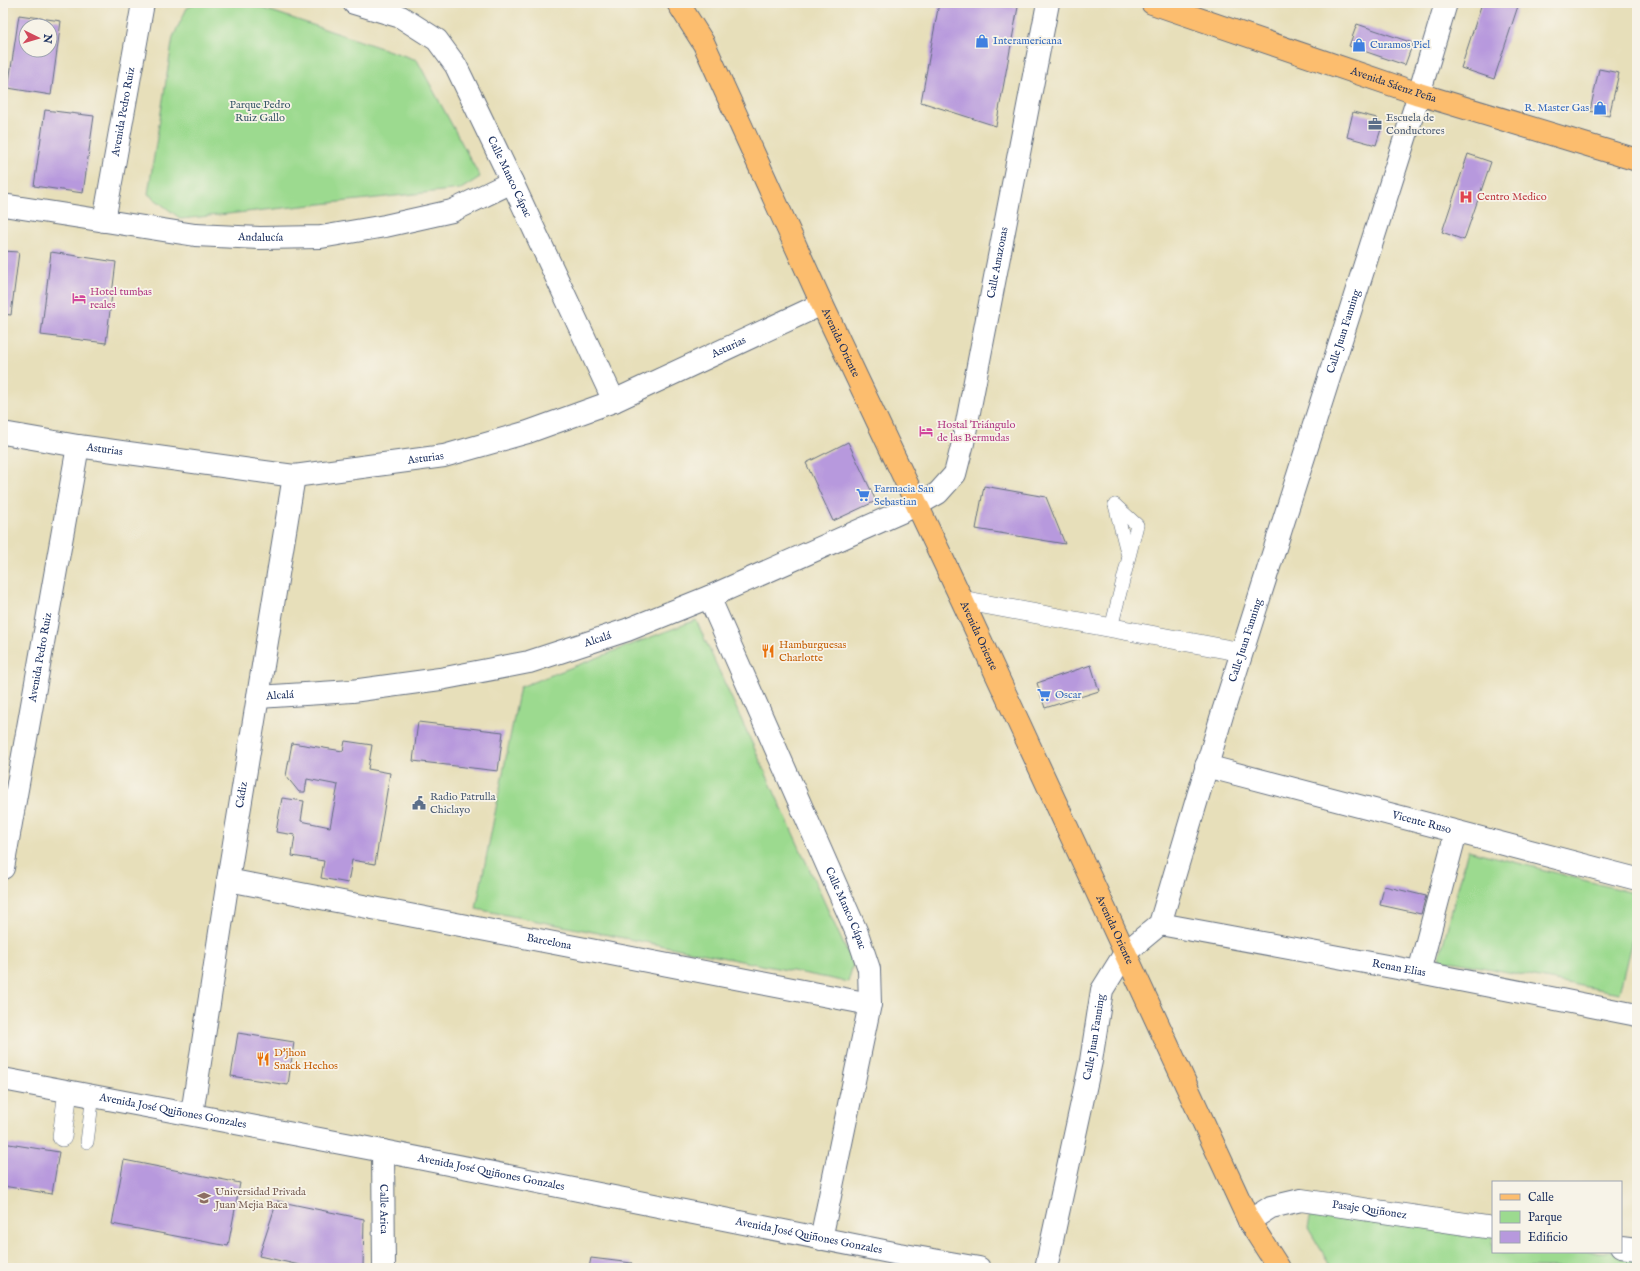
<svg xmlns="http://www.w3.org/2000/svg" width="1640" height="1271" font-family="'IM FELL English',serif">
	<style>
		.green { fill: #9cda8f; stroke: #5c8476 }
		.building { fill: #b799dd; fill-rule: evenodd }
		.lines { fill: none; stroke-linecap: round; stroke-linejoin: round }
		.service-casing { stroke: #626d7e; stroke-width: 14 }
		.pedestrian-casing { stroke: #626d7e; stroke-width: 20 }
		.minor-casing { stroke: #626d7e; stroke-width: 24 }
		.tertiary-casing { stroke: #626d7e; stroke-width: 24 }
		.primary-casing { stroke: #626d7e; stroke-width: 24 }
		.service { stroke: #fff; stroke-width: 13 }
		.pedestrian { stroke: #fff; stroke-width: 19 }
		.minor { stroke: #fff; stroke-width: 22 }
		.tertiary { stroke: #fff; stroke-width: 22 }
		.primary { stroke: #fcbd6e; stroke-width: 22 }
		.labels { text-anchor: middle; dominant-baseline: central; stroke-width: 3.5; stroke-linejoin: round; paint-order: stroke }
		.shop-label { font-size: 11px; fill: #366cbe; stroke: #f7f3e8; text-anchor: start }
		.street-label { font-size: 11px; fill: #1b2f5e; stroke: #f7f3e8 }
		.park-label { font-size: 11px; fill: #3b5a6a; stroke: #f7f3e8 }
		.service-label { font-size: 11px; fill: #4e5e75; stroke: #f7f3e8; text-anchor: start }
		.health-label { font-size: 11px; fill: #be3a42; stroke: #f7f3e8; text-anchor: start }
		.hotel-label { font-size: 11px; fill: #b23c85; stroke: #f7f3e8; text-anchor: start }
		.food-label { font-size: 11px; fill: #c56008; stroke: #f7f3e8; text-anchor: start }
		.education-label { font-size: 11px; fill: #785e54; stroke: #f7f3e8; text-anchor: start }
	</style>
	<rect width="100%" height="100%" fill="#f7f3e8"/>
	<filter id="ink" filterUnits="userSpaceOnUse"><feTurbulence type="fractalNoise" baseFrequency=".025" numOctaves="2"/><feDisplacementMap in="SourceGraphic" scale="8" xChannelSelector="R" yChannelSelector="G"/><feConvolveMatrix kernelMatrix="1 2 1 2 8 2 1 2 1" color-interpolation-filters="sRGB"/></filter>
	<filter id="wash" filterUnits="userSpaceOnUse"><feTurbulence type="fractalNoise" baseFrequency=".012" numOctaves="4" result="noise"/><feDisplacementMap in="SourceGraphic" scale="16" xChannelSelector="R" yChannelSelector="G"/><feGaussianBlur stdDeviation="0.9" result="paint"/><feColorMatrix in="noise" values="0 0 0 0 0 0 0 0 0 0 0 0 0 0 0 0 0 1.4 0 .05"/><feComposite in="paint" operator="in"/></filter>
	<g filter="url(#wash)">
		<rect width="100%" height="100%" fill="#e7dfba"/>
		<g class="green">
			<path d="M197,3H247L417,60L480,177L461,189L181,219L148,194L173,37L187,8Z"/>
			<path d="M696,620L853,965L848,982L476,909L520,687Z"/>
			<path d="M1468,850L1637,894V919L1619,993L1439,959Z"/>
			<path d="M1321,1209L1493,1234V1252H1614L1637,1255V1268H1332L1308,1228L1311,1214Z"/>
		</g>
		<g id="blocks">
			<g class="building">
				<path d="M939,3H1002L1018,7L996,126L921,102Z"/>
				<path d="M1482,3H1519L1494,79L1461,68Z"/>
				<path d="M19,15L61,21L51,95L8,88ZM26,26H50V50H26Z"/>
				<path d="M1357,24L1413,43L1405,65L1349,46Z"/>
				<path d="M1599,69L1619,73L1609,116L1590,111Z"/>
				<path d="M45,110L94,116L83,193L34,186Z"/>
				<path d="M1353,112L1377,118L1382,126L1376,145L1347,137Z"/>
				<path d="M1468,154L1491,162L1464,240L1442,232Z"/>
				<path d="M3,251L19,252L11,315L3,314Z"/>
				<path d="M51,252L116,262L106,343L41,335Z"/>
				<path d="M848,442L876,501L833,521L806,463Z"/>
				<path d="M984,486L1046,497L1065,544L976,529Z"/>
				<path d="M1091,665L1099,691L1045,708L1037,683Z"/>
				<path d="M418,722L503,732L498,771L413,761Z"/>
				<path d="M345,741L372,745L368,769L390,773L375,864L352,860L348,883L321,878L324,861L292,856L295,835L276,832L282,798L304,801L301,821L330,827L338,785L307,779L305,792H299L286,776L292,743L343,751Z"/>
				<path d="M1384,886L1426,896L1421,914L1380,905Z"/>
				<path d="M238,1033L294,1042L288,1085L231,1076Z"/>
				<path d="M3,1143L59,1152L52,1194L3,1186Z"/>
				<path d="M124,1160L240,1183L228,1246L112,1224Z"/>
				<path d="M277,1201L364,1219L363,1268H313L259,1256Z"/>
				<path d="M591,1258L632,1263L631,1268H589Z"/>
			</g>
		</g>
	</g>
	<g filter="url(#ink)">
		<use href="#blocks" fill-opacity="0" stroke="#626d7e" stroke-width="1"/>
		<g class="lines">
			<g class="service-casing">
				<g id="service">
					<path d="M1115,505L1128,556"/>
					<path d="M1111,628L1137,525L1115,505"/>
					<path d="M87,1142L93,1095"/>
				</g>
			</g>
			<g class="pedestrian-casing">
				<g id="pedestrian">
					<path d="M962,600L1242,652"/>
					<path d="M62,1137L68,1091"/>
				</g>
			</g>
			<g class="minor-casing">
				<g id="minor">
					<path id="s1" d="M354,3L401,17L437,40L456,66L512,182L614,401"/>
					<path id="s2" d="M3,205L195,235L260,238L321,237L385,226L452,211L512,182"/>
					<path id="s3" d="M104,221L143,3"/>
					<path id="s4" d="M3,433L78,446L294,476L444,456L528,432L614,401L822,304"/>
					<path id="s5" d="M709,597L857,933L869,969L870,1004L821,1239"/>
					<path id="s6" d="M258,697L352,691L440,679L529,662L627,630L709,597L917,505L938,493L955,474L963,443L1048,3"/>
					<path id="s7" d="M1206,766L1637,879"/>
					<path id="s8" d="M3,868L78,446"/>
					<path id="s9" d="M228,880L870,1004"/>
					<path id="s10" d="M1160,924L1419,972L1637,1015"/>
					<path d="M1419,972L1456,832"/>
					<path id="s11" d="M192,1114L228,880L294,476"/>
					<path id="s12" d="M383,1151L384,1268"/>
					<path id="s13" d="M1249,1221L1271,1207L1301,1200L1493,1228"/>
					<path d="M1621,1247L1637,1249"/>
					<path id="s14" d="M1046,1268L1091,1061L1102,990L1125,953L1160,924L1222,715L1419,94L1446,3"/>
				</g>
			</g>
			<g class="tertiary-casing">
				<g id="tertiary">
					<path id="s15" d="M3,1079L383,1151L899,1254L979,1268"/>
				</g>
			</g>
			<g class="primary-casing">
				<g id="primary">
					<path id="s16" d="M678,3L704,44L822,304L962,600L1249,1221L1279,1268"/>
					<path id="s17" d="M1152,3L1419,94L1637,160"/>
				</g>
			</g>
			<use href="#service" class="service"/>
			<use href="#pedestrian" class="pedestrian"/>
			<use href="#minor" class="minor"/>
			<use href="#tertiary" class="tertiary"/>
			<use href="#primary" class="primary"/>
		</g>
	</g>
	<defs>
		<g id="shop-bare" transform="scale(1.08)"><path d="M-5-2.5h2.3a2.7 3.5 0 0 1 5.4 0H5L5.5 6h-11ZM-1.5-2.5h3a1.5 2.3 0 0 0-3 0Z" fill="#3f7fe0" stroke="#f7f3e8" stroke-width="2.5" paint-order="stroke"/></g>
		<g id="office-bare" transform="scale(1.08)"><path d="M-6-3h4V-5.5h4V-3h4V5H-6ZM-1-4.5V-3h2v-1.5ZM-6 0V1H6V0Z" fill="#5c6f8a" stroke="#f7f3e8" stroke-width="2.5" paint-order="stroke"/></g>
		<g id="hospital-bare" transform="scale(1.08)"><path d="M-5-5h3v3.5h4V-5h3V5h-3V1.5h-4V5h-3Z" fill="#e0444e" stroke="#f7f3e8" stroke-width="2.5" paint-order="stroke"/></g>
		<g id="hotel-bare" transform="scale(1.08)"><path d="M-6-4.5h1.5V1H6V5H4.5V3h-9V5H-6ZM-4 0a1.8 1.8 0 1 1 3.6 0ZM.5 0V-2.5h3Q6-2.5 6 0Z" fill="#d1479c" stroke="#f7f3e8" stroke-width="2.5" paint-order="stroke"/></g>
		<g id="supermarket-bare" transform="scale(1.08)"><path d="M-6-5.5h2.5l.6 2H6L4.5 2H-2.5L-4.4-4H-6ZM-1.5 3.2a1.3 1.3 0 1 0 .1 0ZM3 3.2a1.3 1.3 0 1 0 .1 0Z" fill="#3f7fe0" stroke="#f7f3e8" stroke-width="2.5" paint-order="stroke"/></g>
		<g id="restaurant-bare" transform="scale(1.08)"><path d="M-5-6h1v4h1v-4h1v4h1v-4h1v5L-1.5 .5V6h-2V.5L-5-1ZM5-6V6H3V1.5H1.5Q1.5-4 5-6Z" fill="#e8710a" stroke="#f7f3e8" stroke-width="2.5" paint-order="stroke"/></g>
		<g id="civic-bare" transform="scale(1.08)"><path d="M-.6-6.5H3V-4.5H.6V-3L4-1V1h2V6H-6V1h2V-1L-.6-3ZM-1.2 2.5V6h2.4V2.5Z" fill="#5c6f8a" stroke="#f7f3e8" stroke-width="2.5" paint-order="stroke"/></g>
		<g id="university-bare" transform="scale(1.08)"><path d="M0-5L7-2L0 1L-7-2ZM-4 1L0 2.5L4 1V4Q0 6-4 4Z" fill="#8d6e63" stroke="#f7f3e8" stroke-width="2.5" paint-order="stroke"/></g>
	</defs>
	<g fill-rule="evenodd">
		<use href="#shop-bare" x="982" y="41"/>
		<use href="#shop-bare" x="1359" y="45"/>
		<use href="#shop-bare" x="1600" y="108"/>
		<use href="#office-bare" x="1375" y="124"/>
		<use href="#hospital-bare" x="1466" y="197"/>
		<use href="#hotel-bare" x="79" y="298"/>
		<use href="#hotel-bare" x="926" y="431"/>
		<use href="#supermarket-bare" x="863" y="495"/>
		<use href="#restaurant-bare" x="768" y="651"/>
		<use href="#supermarket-bare" x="1044" y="695"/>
		<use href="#civic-bare" x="419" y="803"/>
		<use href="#restaurant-bare" x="263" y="1059"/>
		<use href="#university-bare" x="204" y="1198"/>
	</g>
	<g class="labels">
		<g class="shop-label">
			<text x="993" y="41">Interamericana</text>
			<text x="1370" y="45">Curamos Piel</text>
			<text x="1589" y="108" text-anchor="end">R. Master Gas</text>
			<text x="874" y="489">Farmacia San<tspan x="874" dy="13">Sebastian</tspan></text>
			<text x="1055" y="695">Oscar</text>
		</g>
		<g class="street-label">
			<text stroke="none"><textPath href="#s17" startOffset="255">Avenida Sáenz Peña</textPath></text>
			<text stroke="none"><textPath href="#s3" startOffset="111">Avenida Pedro Ruiz</textPath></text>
			<text stroke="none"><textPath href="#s1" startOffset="247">Calle Manco Cápac</textPath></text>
			<text stroke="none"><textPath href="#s2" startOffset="260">Andalucía</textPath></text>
			<text stroke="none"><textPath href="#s6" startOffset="958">Calle Amazonas</textPath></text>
			<text stroke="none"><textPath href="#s14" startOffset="993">Calle Juan Fanning</textPath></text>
			<text stroke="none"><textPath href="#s16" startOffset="377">Avenida Oriente</textPath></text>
			<text stroke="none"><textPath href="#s4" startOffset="751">Asturias</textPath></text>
			<text stroke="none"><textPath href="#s4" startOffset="103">Asturias</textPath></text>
			<text stroke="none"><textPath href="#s4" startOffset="427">Asturias</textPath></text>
			<text stroke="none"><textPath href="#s16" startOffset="701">Avenida Oriente</textPath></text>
			<text stroke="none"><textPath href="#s6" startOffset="346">Alcalá</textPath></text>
			<text stroke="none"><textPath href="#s14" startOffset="669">Calle Juan Fanning</textPath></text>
			<text stroke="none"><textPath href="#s8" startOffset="214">Avenida Pedro Ruiz</textPath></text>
			<text stroke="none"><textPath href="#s6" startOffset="22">Alcalá</textPath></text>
			<text stroke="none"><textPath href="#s11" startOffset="323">Cádiz</textPath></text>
			<text stroke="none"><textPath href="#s7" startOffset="223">Vicente Ruso</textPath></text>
			<text stroke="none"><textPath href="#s5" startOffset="340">Calle Manco Cápac</textPath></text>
			<text stroke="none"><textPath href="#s16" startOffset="1025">Avenida Oriente</textPath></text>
			<text stroke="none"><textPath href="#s9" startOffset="327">Barcelona</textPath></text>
			<text stroke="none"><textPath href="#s10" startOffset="243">Renan Elias</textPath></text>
			<text stroke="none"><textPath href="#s14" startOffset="236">Calle Juan Fanning</textPath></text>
			<text stroke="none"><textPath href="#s15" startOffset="173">Avenida José Quiñones Gonzales</textPath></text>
			<text stroke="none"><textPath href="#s15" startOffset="497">Avenida José Quiñones Gonzales</textPath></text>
			<text stroke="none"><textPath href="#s12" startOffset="58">Calle Arica</textPath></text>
			<text stroke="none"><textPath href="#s13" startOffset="126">Pasaje Quiñonez</textPath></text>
			<text stroke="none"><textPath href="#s15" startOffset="821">Avenida José Quiñones Gonzales</textPath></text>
		</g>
		<g class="park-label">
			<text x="260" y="105">Parque Pedro<tspan x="260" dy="13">Ruiz Gallo</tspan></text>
		</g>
		<g class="service-label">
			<text x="1386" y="118">Escuela de<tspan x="1386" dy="13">Conductores</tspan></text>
			<text x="430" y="797">Radio Patrulla<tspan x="430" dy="13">Chiclayo</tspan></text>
		</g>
		<g class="health-label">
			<text x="1477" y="197">Centro Medico</text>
		</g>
		<g class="hotel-label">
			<text x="90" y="292">Hotel tumbas<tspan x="90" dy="13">reales</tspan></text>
			<text x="937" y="425">Hostal Triángulo<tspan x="937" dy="13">de las Bermudas</tspan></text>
		</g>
		<g class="food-label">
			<text x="779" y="645">Hamburguesas<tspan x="779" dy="13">Charlotte</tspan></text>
			<text x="274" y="1053">D'jhon<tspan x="274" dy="13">Snack Hechos</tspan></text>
		</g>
		<g class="education-label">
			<text x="215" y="1192">Universidad Privada<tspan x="215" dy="13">Juan Mejia Baca</tspan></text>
		</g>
	</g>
	<rect width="1640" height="1271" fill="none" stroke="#f7f3e8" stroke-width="16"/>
	<rect x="1492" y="1181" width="130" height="72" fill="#f7f3e8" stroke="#9fa5b1"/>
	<rect x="1500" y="1194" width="20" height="6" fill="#fcbd6e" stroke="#9fa5b1"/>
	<text x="1528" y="1201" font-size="12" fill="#1b2f5e">Calle</text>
	<rect x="1500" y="1211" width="20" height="12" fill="#9cda8f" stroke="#9fa5b1"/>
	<text x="1528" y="1221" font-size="12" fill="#1b2f5e">Parque</text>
	<rect x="1500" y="1231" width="20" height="12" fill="#b799dd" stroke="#9fa5b1"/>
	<text x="1528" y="1241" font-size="12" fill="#1b2f5e">Edificio</text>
	<g transform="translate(38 38) rotate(95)"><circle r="19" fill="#f7f3e8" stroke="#9fa5b1"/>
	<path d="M0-3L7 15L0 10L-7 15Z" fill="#d1495b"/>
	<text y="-6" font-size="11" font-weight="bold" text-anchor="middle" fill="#1b2f5e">N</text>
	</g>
</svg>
